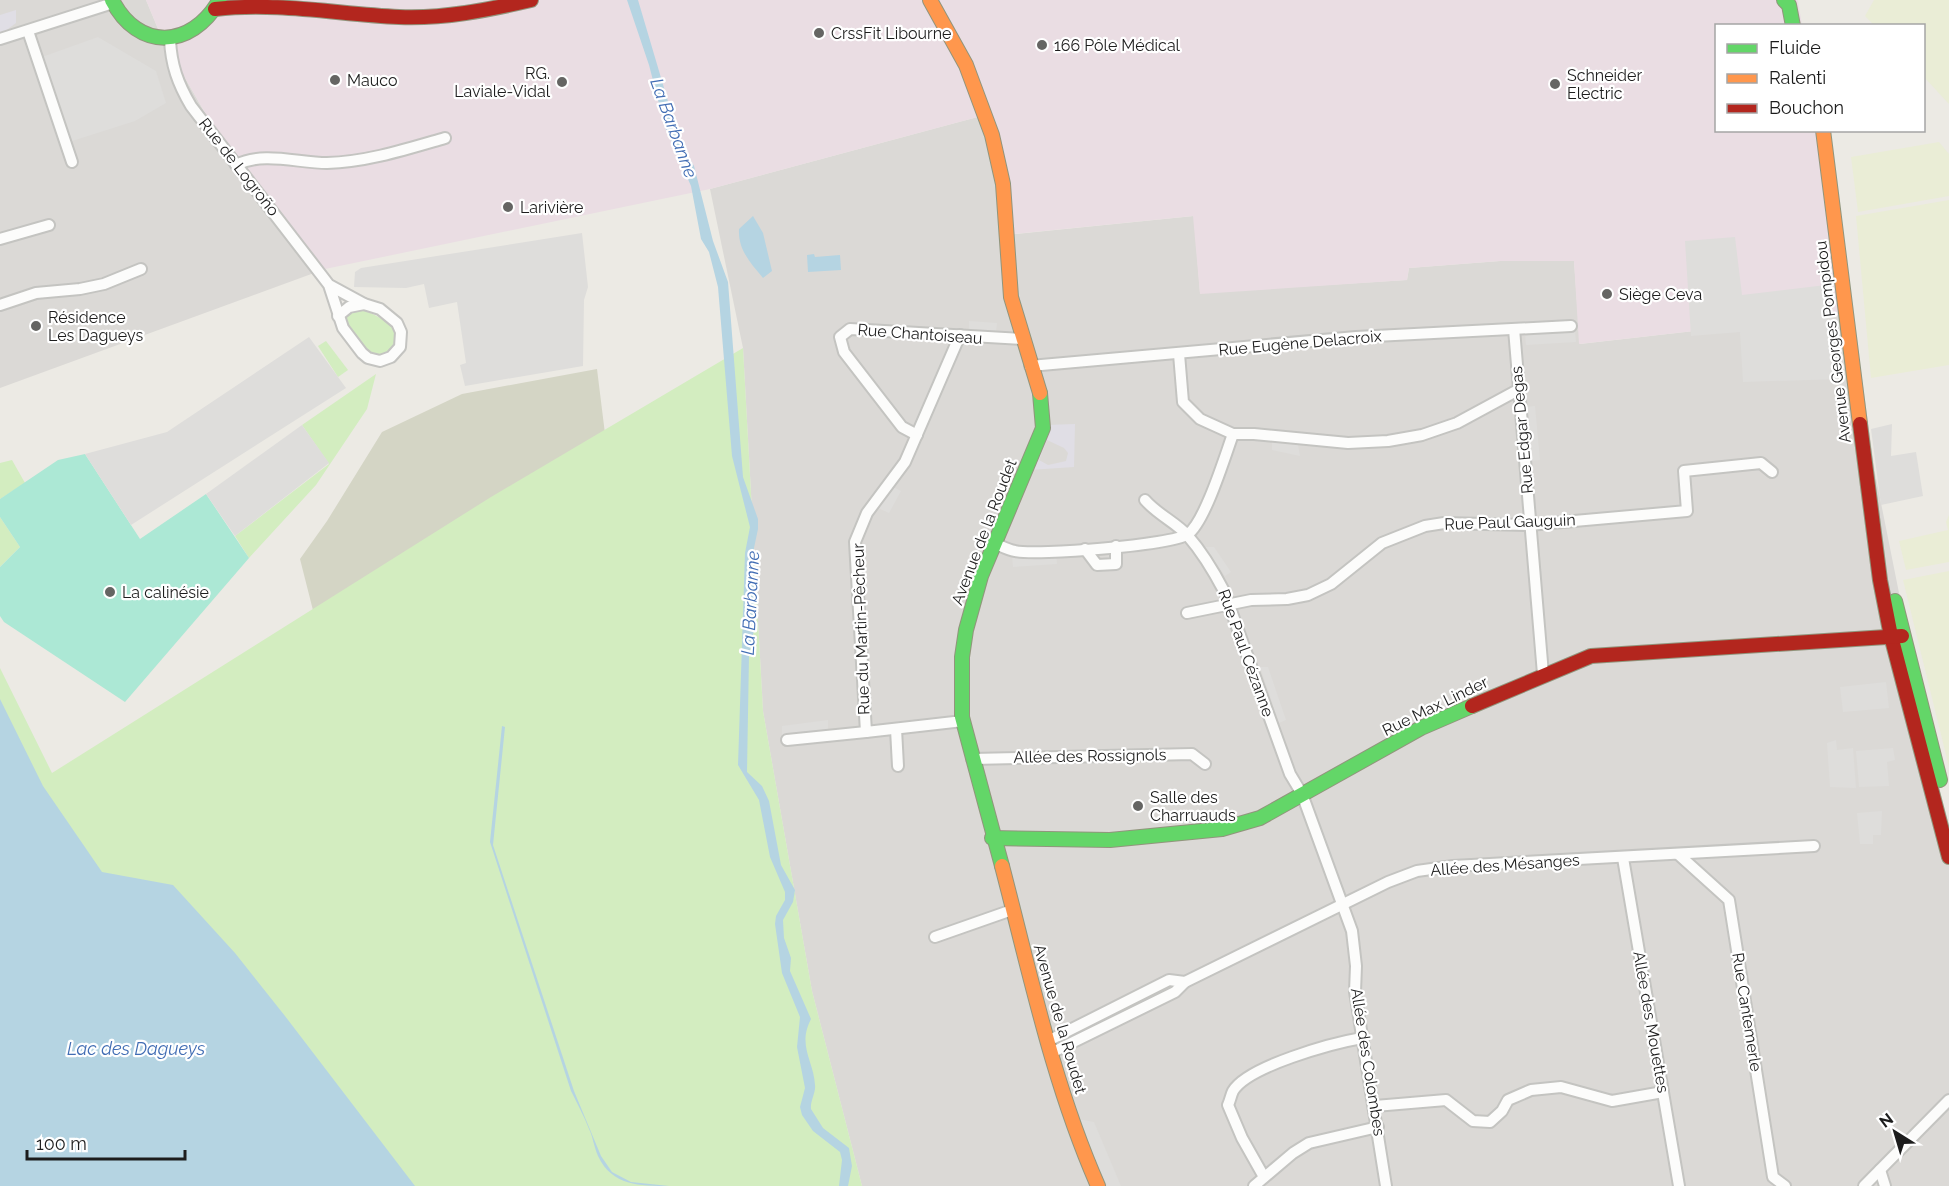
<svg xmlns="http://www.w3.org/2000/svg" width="1949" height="1186" font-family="Raleway,sans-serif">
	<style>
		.residential { fill: #dbd9d6 }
		.industrial { fill: #eadde3 }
		.construction { fill: #d4d5c5 }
		.farmland { fill: #eaedd6 }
		.grass { fill: #d3edc0 }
		.pitch { fill: #ace8d5 }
		.parking { fill: #dedddb }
		.plaza { fill: #e0dee5; fill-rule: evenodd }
		.water { fill: #b5d4e2 }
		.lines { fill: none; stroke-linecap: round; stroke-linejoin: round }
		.street-casing { stroke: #c4c4c1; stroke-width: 14 }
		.fast-casing { stroke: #91957c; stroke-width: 16 }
		.slow-casing { stroke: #91957c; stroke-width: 16 }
		.jam-casing { stroke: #91957c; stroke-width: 16 }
		.street { stroke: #fcfcfb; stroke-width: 10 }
		.fast { stroke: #63d668; stroke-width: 14 }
		.slow { stroke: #ff974d; stroke-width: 14 }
		.jam { stroke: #b3261e; stroke-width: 14 }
		.poi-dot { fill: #656563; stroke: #fff; stroke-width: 2 }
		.labels { text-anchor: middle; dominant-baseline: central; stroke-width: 4.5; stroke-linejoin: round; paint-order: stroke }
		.poi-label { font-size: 16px; fill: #1d1d1d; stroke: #fff; text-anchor: start }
		.street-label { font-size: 16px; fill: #1d1d1d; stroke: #fff }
		.water-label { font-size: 18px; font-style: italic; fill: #416db4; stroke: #fff }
	</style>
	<rect width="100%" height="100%" fill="#eceae4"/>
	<g class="residential">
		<path d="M0,0H146L161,36L228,153L325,269L0,388Z"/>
		<path d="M985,115L1005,235L1194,216L1200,293L1407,280L1409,268L1500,261H1574L1580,344L1853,313L1875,473L1915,673L1949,865V1186H862L812,991L763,711L743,348L710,189Z"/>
	</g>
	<path class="industrial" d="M146,0H1798L1802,25L1716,26V130L1821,131L1853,313L1579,344L1574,261H1500L1409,268L1407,280L1200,294L1193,216L1004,235L985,115L710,189L325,269L228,153L161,36Z"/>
	<path class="construction" d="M597,369L607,450L339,713L300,559L327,521L382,432L462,394Z"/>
	<g class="farmland">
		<path d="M1874,0H1949V104L1924,77V26L1874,25L1865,16Z"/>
		<path d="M1939,142L1949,154V196L1858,212L1851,157Z"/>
		<path d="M1949,200V365L1871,378L1856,216Z"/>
		<path d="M1949,515V562L1906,570L1899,541L1948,530L1946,522Z"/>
		<path d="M1949,571V767L1903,580Z"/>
	</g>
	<g class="grass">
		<path d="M362,309C384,320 406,326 389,354L379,358L365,352L345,320L350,313Z"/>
		<path d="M326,341L348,370L338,377L318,346Z"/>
		<path d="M743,348L763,711L812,991L862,1186H0V668L52,773L491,497Z"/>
		<path d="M376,374L367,409L316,485L249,558L235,536L329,464L302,425Z"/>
		<path d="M12,460L25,483L0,499V463Z"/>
		<path d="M0,517L20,547L0,567Z"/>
	</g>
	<path class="pitch" d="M85,454L140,539L206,494L249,558L125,702L4,622L0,616V567L20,547L0,517V499L58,460Z"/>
	<g class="parking">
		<path d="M98,37L156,71L166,103L135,121L69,142L42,57Z"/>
		<path d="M582,233L588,287L584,300L583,366L465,386L460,365L466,363L457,302L429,308L424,284L406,288L354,287L355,272L361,268Z"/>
		<path d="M1735,237L1742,295L1826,285L1840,379L1743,382L1740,332L1691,336L1685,241Z"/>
		<path d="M969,321L997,323L996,332L969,331Z"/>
		<path d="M1575,330L1576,342L1526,345L1525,334Z"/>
		<path d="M309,337L346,388L131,525L85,454L167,432Z"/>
		<path d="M1535,406L1540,460L1530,461L1525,407Z"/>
		<path d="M1892,424L1891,456L1916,452L1923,496L1881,505L1871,429Z"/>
		<path d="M302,425L329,463L235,536L206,494Z"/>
		<path d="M1272,441L1298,445L1300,456L1272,450Z"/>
		<path d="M893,487L901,491L889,513L878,508Z"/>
		<path d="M1205,547H1214L1231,572L1225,576Z"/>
		<path d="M1056,552L1057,564L1013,567L1012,556Z"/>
		<path d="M1260,667H1268L1286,720L1279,723Z"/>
		<path d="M1886,682L1889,708L1843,712L1840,687Z"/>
		<path d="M828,720V730L782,736V726Z"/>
		<path d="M1836,740L1837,750L1853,748L1856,788L1830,787L1827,743Z"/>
		<path d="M1893,748L1895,760L1887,762L1889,786L1859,787L1856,751Z"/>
		<path d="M1882,811L1881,835H1873V844H1860L1857,813Z"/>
		<path d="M1170,982L1174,990L1062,1044L1058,1037Z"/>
		<path d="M1078,1119L1094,1122L1121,1186H1107Z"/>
	</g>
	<g class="plaza">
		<path d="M16,10V23L0,35V15Z"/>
		<path d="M1075,424L1074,467L1029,470L1046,425ZM1047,440L1064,448L1068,453L1066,461L1048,465L1039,460Z"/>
	</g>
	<g class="water">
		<path d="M627,0H638L680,142L694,166L713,241L728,282L743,477L758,519V529L754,548V630L749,656L747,772L762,786L769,801L781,865L795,890L793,902L783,920L784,938L791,958L790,971L811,1019C797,1046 814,1061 815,1085C816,1093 810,1101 811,1109L823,1128L849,1148L852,1166L848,1186H839L842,1160L840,1152L813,1131L802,1115L800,1107L805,1088L797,1047L800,1017L782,973L775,924L776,916L785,900V892L770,857L759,800L738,765L745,553L750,527L732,456L718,287L709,252L701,239L691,186L665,127L649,65Z"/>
		<path d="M753,216L763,233L772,271L763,278C750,262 738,250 739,229Z"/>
		<path d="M814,254L815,257L840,255L841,270L808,272L807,255Z"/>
		<path d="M0,699L43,786L102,872L173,885L235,953L285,1016L415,1186H0Z"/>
		<path d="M502,726L505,727L493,845L574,1091L601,1156L612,1172L631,1182L669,1186C640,1186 612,1186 598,1156C594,1147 593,1137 589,1129C584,1116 577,1103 571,1091L490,842Z"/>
	</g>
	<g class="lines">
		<g class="street-casing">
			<g id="street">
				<path d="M28,31L72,162"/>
				<path d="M0,39L113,3"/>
				<path d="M170,39C171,65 178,84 191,106L329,285L343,328L362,353L368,358L380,361L391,357L400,347L401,332L397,323L380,309L364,304L329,285"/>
				<path d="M236,165C263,151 298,163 327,163C367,162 407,149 445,138"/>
				<path d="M0,239L49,225"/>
				<path d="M0,305L36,293L80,289L104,284L141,269"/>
				<path d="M338,316L349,307L364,304"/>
				<path d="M1514,329L1543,674"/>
				<path d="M960,335L905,462L867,513L855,542L866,732L963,721"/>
				<path d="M1179,354L1183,402L1200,419L1233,434H1254L1348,443L1388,441L1422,435L1457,423L1518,390"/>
				<path d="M1030,366L1356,337L1571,326"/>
				<path d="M917,435L902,427L844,352L840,337L850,329L1021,339"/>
				<path d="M1145,500C1158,515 1177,523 1188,536C1202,552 1214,572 1224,591L1290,774L1302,794L1352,931L1356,966L1355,992L1386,1186"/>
				<path d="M994,543C1001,546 1008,550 1015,551C1035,556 1174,545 1188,534C1205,522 1225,456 1233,434"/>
				<path d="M1085,549L1097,565L1116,564V546"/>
				<path d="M1187,613L1251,600L1287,599L1308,595L1331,584L1382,543L1425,526L1444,523L1529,525L1687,511L1684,471L1761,463L1772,472"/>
				<path d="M896,729L898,766"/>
				<path d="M787,740L866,732"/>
				<path d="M972,759L1192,754L1205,764"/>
				<path d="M1678,854L1729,900L1773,1177L1785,1186"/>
				<path d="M1623,858L1679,1186"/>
				<path d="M935,937L1012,910"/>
				<path d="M1048,1041L1169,980L1185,982"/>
				<path d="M1051,1053L1175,992L1185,982L1388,882L1417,871L1453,866L1814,846"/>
				<path d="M1375,1106L1446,1100L1473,1121L1490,1122L1502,1111L1508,1100L1531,1090L1561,1087L1612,1101L1663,1092"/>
				<path d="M1880,1170L1885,1186"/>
				<path d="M1264,1177L1242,1138L1228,1105C1230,1101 1231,1095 1233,1091C1248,1066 1333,1043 1362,1038"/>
				<path d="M1254,1186L1293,1153L1309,1143L1378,1127"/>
				<path d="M1864,1186L1949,1100"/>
			</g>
		</g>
		<g class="fast-casing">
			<g id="fast">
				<path d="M112,0C138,51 191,49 219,1"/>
				<path d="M1784,0L1789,5L1793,26"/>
				<path d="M1895,601L1940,780"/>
				<path d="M992,838L1110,840L1222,829L1260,818L1421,728L1472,706"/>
				<path d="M1002,866L962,717V657L966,630L981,576L1043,428L1040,393"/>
			</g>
		</g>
		<g class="slow-casing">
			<g id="slow">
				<path d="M930,0L966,65L992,135L1003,184L1011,297L1040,393"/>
				<path d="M1823,130L1860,424"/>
				<path d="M1002,866C1030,973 1053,1084 1098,1186"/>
			</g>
		</g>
		<g class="jam-casing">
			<g id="jam">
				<path d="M215,9C277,2 337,14 399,17C443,19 488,10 531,0"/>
				<path d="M1860,424L1880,580L1891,636L1949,857"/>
				<path d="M1472,706L1591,656L1902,636"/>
			</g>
		</g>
		<use href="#street" class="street"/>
		<use href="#fast" class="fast"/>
		<use href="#slow" class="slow"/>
		<use href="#jam" class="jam"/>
	</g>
	<g class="poi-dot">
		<circle cx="819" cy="33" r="6"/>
		<circle cx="1042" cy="45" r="6"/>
		<circle cx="335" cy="80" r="6"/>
		<circle cx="562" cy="82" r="6"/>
		<circle cx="1555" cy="84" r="6"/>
		<circle cx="508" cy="207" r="6"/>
		<circle cx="1607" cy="294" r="6"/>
		<circle cx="36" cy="326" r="6"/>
		<circle cx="110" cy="592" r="6"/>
		<circle cx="1138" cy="806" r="6"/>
	</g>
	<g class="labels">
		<g class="poi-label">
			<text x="831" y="33">CrssFit Libourne</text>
			<text x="1054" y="45">166 Pôle Médical</text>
			<text x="550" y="73" text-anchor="end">RG.<tspan x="550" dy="18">Laviale-Vidal</tspan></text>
			<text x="1567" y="75">Schneider<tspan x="1567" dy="18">Electric</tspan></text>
			<text x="347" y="80">Mauco</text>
			<text x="520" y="207">Larivière</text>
			<text x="1619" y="294">Siège Ceva</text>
			<text x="48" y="317">Résidence<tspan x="48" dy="18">Les Dagueys</tspan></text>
			<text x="122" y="592">La calinésie</text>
			<text x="1150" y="797">Salle des<tspan x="1150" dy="18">Charruauds</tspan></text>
		</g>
		<g class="street-label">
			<text transform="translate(239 167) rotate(52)">Rue de Logroño</text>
			<text transform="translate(920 334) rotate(4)">Rue Chantoiseau</text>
			<text transform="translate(1833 342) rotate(-97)">Avenue Georges Pompidou</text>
			<text transform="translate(1300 343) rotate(-5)">Rue Eugène Delacroix</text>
			<text transform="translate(1522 430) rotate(-95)">Rue Edgar Degas</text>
			<text transform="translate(1510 522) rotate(-2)">Rue Paul Gauguin</text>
			<text transform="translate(984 532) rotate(-69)">Avenue de la Roudet</text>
			<text transform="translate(861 629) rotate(-92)">Rue du Martin-Pêcheur</text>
			<text transform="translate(1246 653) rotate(70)">Rue Paul Cézanne</text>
			<text transform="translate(1435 706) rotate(-26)">Rue Max Linder</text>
			<text transform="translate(1090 756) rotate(-1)">Allée des Rossignols</text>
			<text transform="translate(1505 865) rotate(-4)">Allée des Mésanges</text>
			<text transform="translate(1747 1012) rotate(81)">Rue Cantemerle</text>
			<text transform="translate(1060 1019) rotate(74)">Avenue de la Roudet</text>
			<text transform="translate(1651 1022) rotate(80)">Allée des Mouettes</text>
			<text transform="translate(1368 1062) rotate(81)">Allée des Colombes</text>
		</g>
		<g class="water-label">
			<text transform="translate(674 128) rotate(70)">La Barbanne</text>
			<text transform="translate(750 603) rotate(-87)">La Barbanne</text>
			<text x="136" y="1048">Lac des Dagueys</text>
		</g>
	</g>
	<rect x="1715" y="24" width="210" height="108" fill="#ffffff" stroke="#a5a5a5" stroke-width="1.5"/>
	<rect x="1727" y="44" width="30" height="9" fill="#63d668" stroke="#a5a5a5" stroke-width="1.5"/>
	<text x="1769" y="54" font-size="18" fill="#1d1d1d">Fluide</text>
	<rect x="1727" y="74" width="30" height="9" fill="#ff974d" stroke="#a5a5a5" stroke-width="1.5"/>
	<text x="1769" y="84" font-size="18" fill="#1d1d1d">Ralenti</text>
	<rect x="1727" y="104" width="30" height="9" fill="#b3261e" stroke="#a5a5a5" stroke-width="1.5"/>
	<text x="1769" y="114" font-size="18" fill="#1d1d1d">Bouchon</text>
	<g transform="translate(1895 1132) rotate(323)" stroke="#ffffff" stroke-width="4.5" paint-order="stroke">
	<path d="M0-4.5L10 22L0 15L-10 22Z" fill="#1d1d1d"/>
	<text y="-9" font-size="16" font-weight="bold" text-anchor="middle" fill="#1d1d1d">N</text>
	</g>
	<path d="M27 1150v9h158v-9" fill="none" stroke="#1d1d1d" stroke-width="3"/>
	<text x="36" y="1150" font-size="18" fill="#1d1d1d" stroke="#ffffff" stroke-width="4.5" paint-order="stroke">100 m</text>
</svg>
